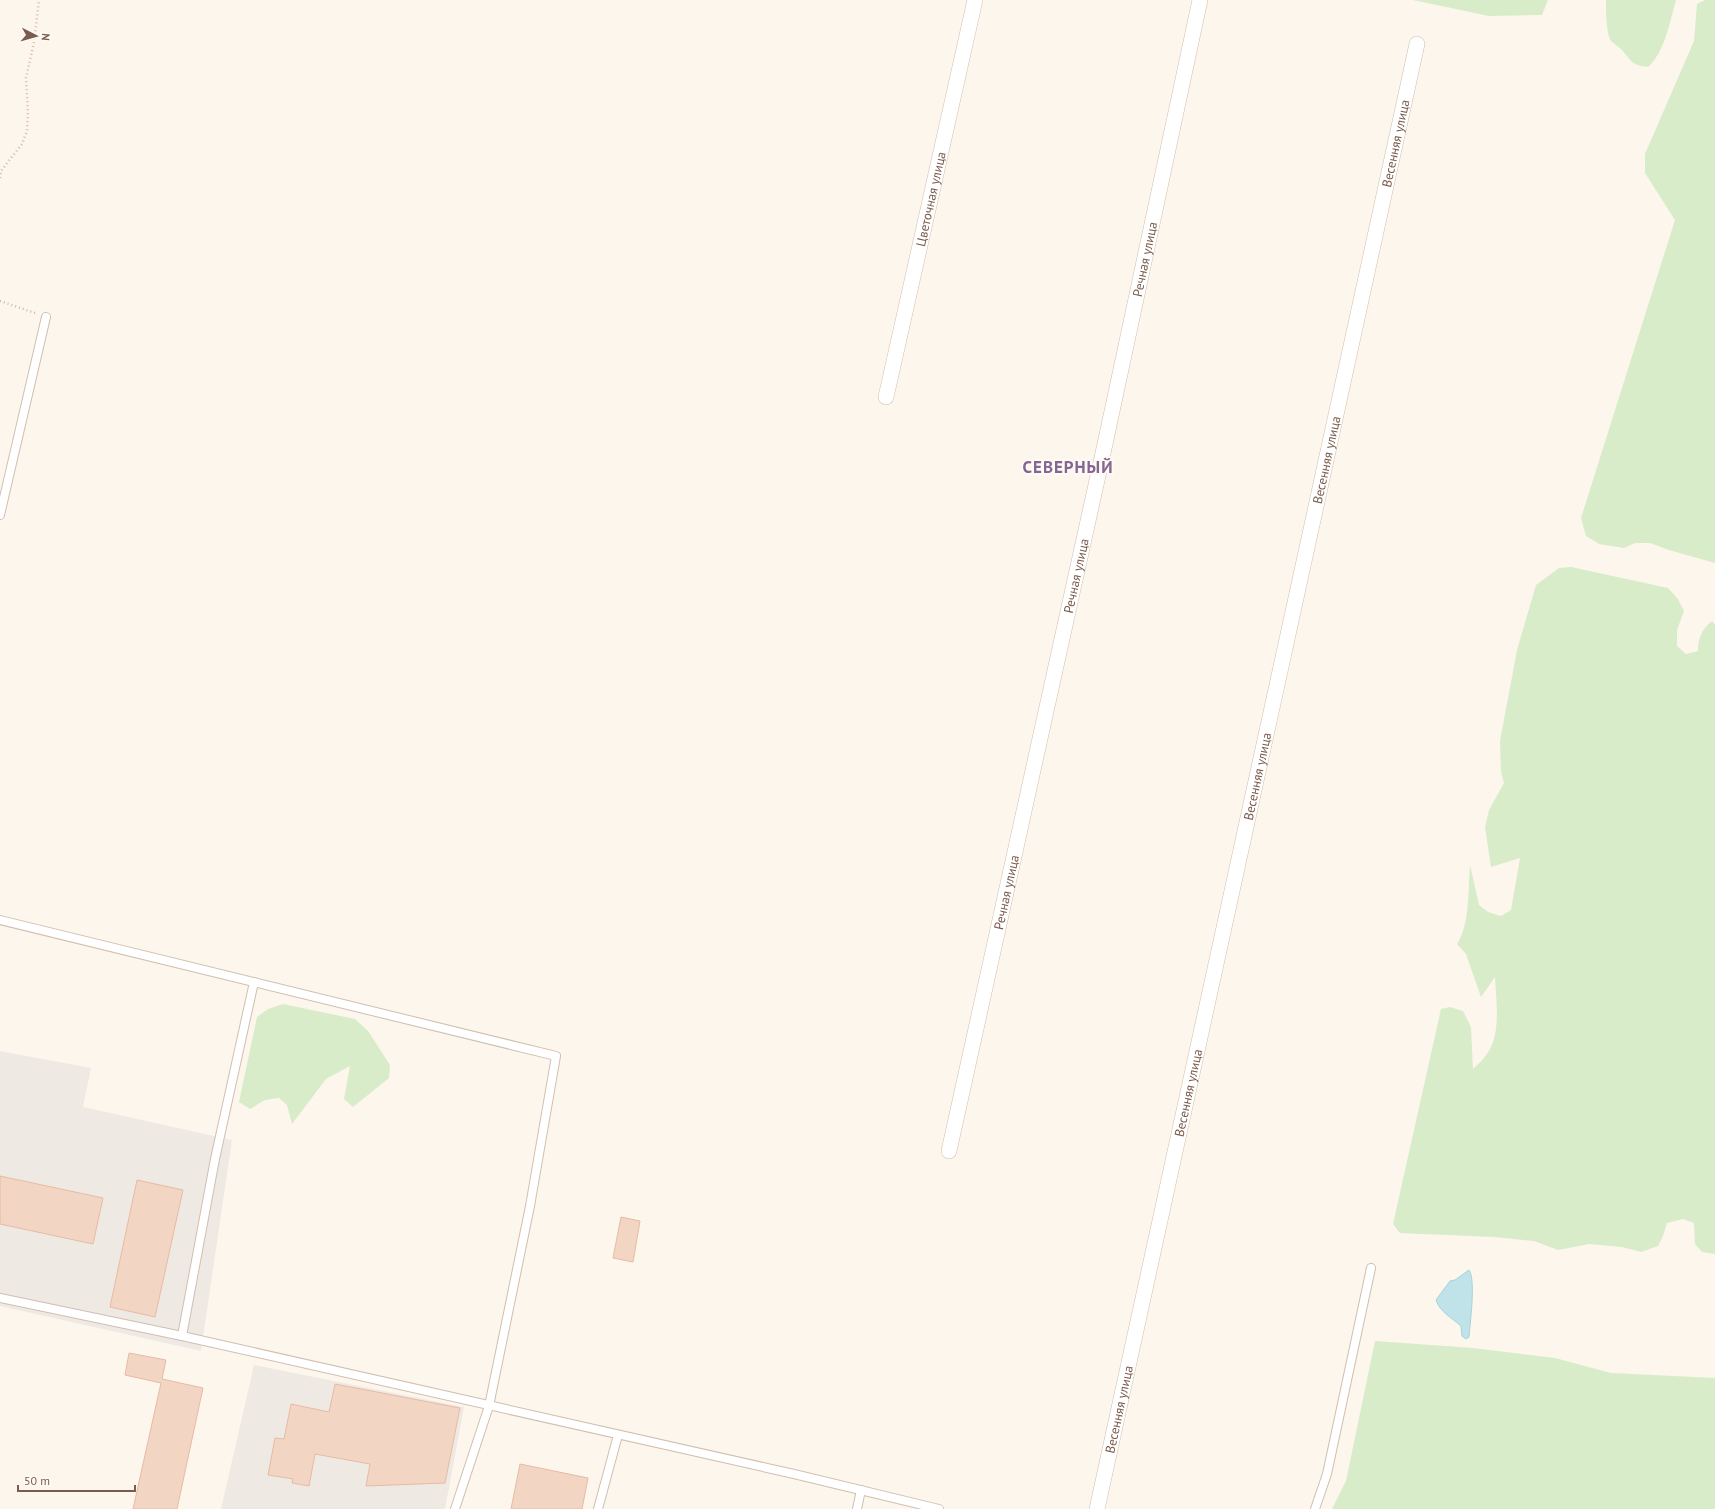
<svg xmlns="http://www.w3.org/2000/svg" width="1715" height="1509" font-family="'PT Sans',sans-serif">
	<style>
		.industrial { fill: #efe9e4 }
		.green { fill: #d8ecc9 }
		.water { fill: #bfe3e8; stroke: #a5d3da }
		.building { fill: #f3d5c3; stroke: #e6bba3 }
		.lines { fill: none; stroke-linecap: round; stroke-linejoin: round }
		.service-casing { stroke: #d1beb0; stroke-width: 10 }
		.minor-casing { stroke: #d1beb0; stroke-width: 16 }
		.path { stroke: #d9b8a5; stroke-width: 2.5; stroke-dasharray: 1 3; stroke-linecap: butt }
		.service { stroke: #fff; stroke-width: 8 }
		.minor { stroke: #fff; stroke-width: 15 }
		.labels { text-anchor: middle; dominant-baseline: central; stroke-width: 4; stroke-linejoin: round; paint-order: stroke }
		.street-label { font-size: 13px; fill: #7a5c4d; stroke: #fffaf3 }
		.district-label { font-size: 17px; font-weight: bold; letter-spacing: 1px; fill: #846695; stroke: #fffaf3 }
	</style>
	<rect width="100%" height="100%" fill="#fdf6ec"/>
	<g class="industrial">
		<path d="M0,1051L91,1068L83,1107L232,1140L201,1351L0,1306Z"/>
		<path d="M254,1365L464,1407L445,1509H221Z"/>
	</g>
	<g class="green">
		<path d="M1413,0H1548L1542,15L1489,16Z"/>
		<path d="M1606,0H1676C1670,21 1665,52 1648,67C1630,65 1632,61 1621,49C1618,46 1614,44 1611,41C1606,33 1606,10 1606,0Z"/>
		<path d="M1705,0H1715V563L1669,550L1650,543H1635L1624,548L1599,544L1586,536L1581,518L1675,220L1645,173V154L1694,41L1697,4Z"/>
		<path d="M1571,567L1668,588L1678,599L1684,611L1677,630V646L1686,654L1698,651C1698,638 1702,629 1712,621L1715,625V1254L1702,1252L1695,1244L1694,1223L1683,1219L1667,1223L1663,1236L1658,1246L1641,1252L1622,1247L1589,1244L1558,1250L1534,1241L1494,1237L1400,1233L1393,1224L1441,1009L1450,1007L1463,1011L1471,1027L1473,1069C1480,1063 1488,1054 1492,1045C1500,1025 1496,998 1495,977L1481,997L1466,954L1457,944C1470,925 1468,889 1470,865L1479,905L1488,912L1501,916L1511,910L1520,858L1491,867L1485,827L1489,810L1504,783L1501,772L1500,741L1517,650L1536,585L1559,568Z"/>
		<path d="M283,1004L355,1019L368,1031L390,1065L389,1078L353,1107L344,1099L350,1066L326,1079L292,1124L287,1105L279,1098L265,1100L250,1109L239,1102L257,1017L268,1009Z"/>
		<path d="M1375,1341L1473,1348L1555,1358L1611,1373L1715,1378V1509H1332L1346,1481Z"/>
	</g>
	<path class="water" d="M1469,1270C1476,1280 1470,1323 1469,1337L1466,1339L1462,1336L1461,1326C1452,1318 1440,1312 1436,1300L1450,1281L1455,1280Z"/>
	<g class="building">
		<path d="M0,1176L103,1198L93,1244L0,1224Z"/>
		<path d="M137,1180L183,1190L155,1317L110,1307Z"/>
		<path d="M621,1217L640,1221L633,1262L613,1258Z"/>
		<path d="M129,1353L166,1360L162,1379L203,1388L177,1509H133L161,1383L125,1375Z"/>
		<path d="M335,1384L460,1408L445,1483L366,1486L370,1464L315,1454L309,1486L292,1483L293,1479L268,1475L275,1438L284,1439L291,1404L329,1412Z"/>
		<path d="M520,1464L588,1478L582,1509H511Z"/>
	</g>
	<g class="lines">
		<g class="service-casing">
			<g id="service">
				<path d="M0,515L46,317"/>
				<path d="M0,920L556,1056L530,1206L489,1406L455,1509"/>
				<path d="M0,1298L182,1336L794,1474L939,1509"/>
				<path d="M182,1336L215,1159L254,982"/>
				<path d="M598,1509L618,1435"/>
				<path d="M857,1509L861,1490"/>
				<path d="M1315,1509L1327,1474L1371,1268"/>
			</g>
		</g>
		<g class="minor-casing">
			<g id="minor">
				<path id="s1" d="M886,397L975,0"/>
				<path id="s2" d="M949,1151L1105,444L1200,0"/>
				<path id="s3" d="M1097,1509L1417,44"/>
			</g>
		</g>
		<g class="path">
			<path d="M0,178L1,171L22,144L27,131L28,113L26,78L34,42L39,0"/>
			<path d="M0,301L35,313"/>
		</g>
		<use href="#service" class="service"/>
		<use href="#minor" class="minor"/>
	</g>
	<g class="labels">
		<g class="street-label">
			<text stroke="none"><textPath href="#s3" startOffset="1398">Весенняя улица</textPath></text>
			<text stroke="none"><textPath href="#s1" startOffset="203">Цветочная улица</textPath></text>
			<text stroke="none"><textPath href="#s2" startOffset="913">Речная улица</textPath></text>
			<text stroke="none"><textPath href="#s3" startOffset="1074">Весенняя улица</textPath></text>
			<text stroke="none"><textPath href="#s2" startOffset="589">Речная улица</textPath></text>
			<text stroke="none"><textPath href="#s3" startOffset="750">Весенняя улица</textPath></text>
			<text stroke="none"><textPath href="#s2" startOffset="265">Речная улица</textPath></text>
			<text stroke="none"><textPath href="#s3" startOffset="426">Весенняя улица</textPath></text>
			<text stroke="none"><textPath href="#s3" startOffset="102">Весенняя улица</textPath></text>
		</g>
		<g class="district-label">
			<text x="1068" y="467">СЕВЕРНЫЙ</text>
		</g>
	</g>
	<g transform="translate(36 36) rotate(96)" stroke="#fffaf3" stroke-width="3" paint-order="stroke">
	<path d="M0-3L7 15L0 10L-7 15Z" fill="#7a5c4d"/>
	<text y="-6" font-size="11" font-weight="bold" text-anchor="middle" fill="#7a5c4d">N</text>
	</g>
	<path d="M18 1485v6h117v-6" fill="none" stroke="#7a5c4d" stroke-width="2"/>
	<text x="24" y="1485" font-size="12" fill="#7a5c4d" stroke="#fffaf3" stroke-width="3" paint-order="stroke">50 m</text>
</svg>
